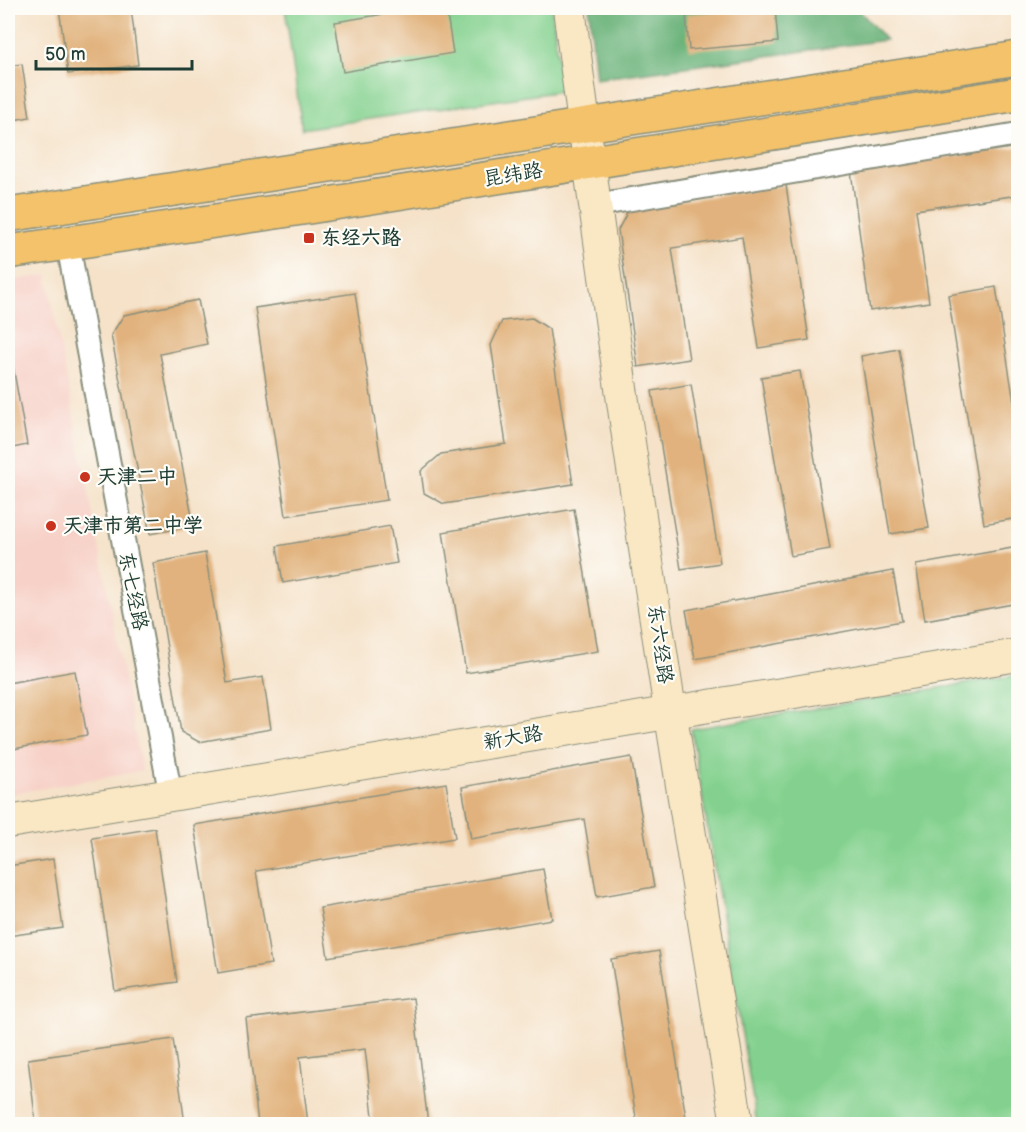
<svg xmlns="http://www.w3.org/2000/svg" width="1026" height="1132" font-family="'Balsamiq Sans','LXGW WenKai TC',sans-serif">
	<style>
		.built { fill: #f7d1c8 }
		.green { fill: #84d18f; stroke: #528762; stroke-width: 1.5 }
		.forest { fill: #6bb37a; stroke: #457857; stroke-width: 1.5 }
		.building { fill: #e1b27d }
		.lines { fill: none; stroke-linecap: round; stroke-linejoin: round }
		.street-casing { stroke: #8a907e; stroke-width: 26 }
		.secondary-casing { stroke: #8a907e; stroke-width: 34 }
		.primary-casing { stroke: #8a907e; stroke-width: 36 }
		.street { stroke: #fff; stroke-width: 22 }
		.secondary { stroke: #fae7c3; stroke-width: 32 }
		.primary { stroke: #f3c26a; stroke-width: 33 }
		.poi-dot { fill: #c8321e; stroke: #fdfcf7; stroke-width: 2 }
		.labels { text-anchor: middle; dominant-baseline: central; stroke-width: 4.5; stroke-linejoin: round; paint-order: stroke }
		.street-label { font-size: 20px; fill: #1f3d34; stroke: #fdfcf7 }
		.poi-label { font-size: 20px; font-weight: bold; fill: #1f3d34; stroke: #fdfcf7; text-anchor: start }
	</style>
	<rect width="100%" height="100%" fill="#fdfcf7"/>
	<filter id="ink" filterUnits="userSpaceOnUse"><feTurbulence type="fractalNoise" baseFrequency=".0167" numOctaves="2"/><feDisplacementMap in="SourceGraphic" scale="12" xChannelSelector="R" yChannelSelector="G"/><feConvolveMatrix kernelMatrix="1 2 1 2 8 2 1 2 1" color-interpolation-filters="sRGB"/></filter>
	<filter id="wash" filterUnits="userSpaceOnUse"><feTurbulence type="fractalNoise" baseFrequency=".008" numOctaves="4" result="noise"/><feDisplacementMap in="SourceGraphic" scale="24" xChannelSelector="R" yChannelSelector="G"/><feGaussianBlur stdDeviation="1.35" result="paint"/><feColorMatrix in="noise" values="0 0 0 0 0 0 0 0 0 0 0 0 0 0 0 0 0 1.4 0 .05"/><feComposite in="paint" operator="in"/></filter>
	<g filter="url(#wash)">
		<rect width="100%" height="100%" fill="#f5e2c9"/>
		<path class="built" d="M47,275L142,771L8,794V281Z"/>
		<g class="green">
			<path d="M285,8H552L561,91L302,129Z"/>
			<path d="M1018,675V1124H757L691,729Z"/>
		</g>
		<path class="forest" d="M589,8H857L886,40L596,79Z"/>
		<g id="blocks">
			<g class="building">
				<path d="M59,8H131L138,65L68,74Z"/>
				<path d="M421,8H446L453,53L343,72L335,22Z"/>
				<path d="M760,8H775L778,42L689,50L686,14Z"/>
				<path d="M22,64L30,117L8,121V66Z"/>
				<path d="M1018,147V195L916,210L929,302L870,311L851,171Z"/>
				<path d="M786,185L809,340L759,348L742,237L672,248L689,359L638,367L618,230L629,209Z"/>
				<path d="M996,287L1018,429V518L984,524L948,295Z"/>
				<path d="M355,293L387,500L286,516L255,308Z"/>
				<path d="M198,300L207,344L160,354L194,526L150,534L111,335L124,315Z"/>
				<path d="M532,318L549,329L573,484L444,504L424,493L421,471L441,454L506,444L491,345L502,321Z"/>
				<path d="M8,338L27,445L8,449Z"/>
				<path d="M899,349L929,528L890,534L861,356Z"/>
				<path d="M800,371L830,549L791,556L761,377Z"/>
				<path d="M691,384L720,563L681,569L652,391Z"/>
				<path d="M574,509L598,651L466,673L443,532Z"/>
				<path d="M390,526L397,563L283,583L277,546Z"/>
				<path d="M1018,547V603L925,620L916,565Z"/>
				<path d="M205,553L227,683L263,677L271,729L199,742L181,732L153,563Z"/>
				<path d="M893,571L902,621L695,659L686,610Z"/>
				<path d="M75,671L87,735L8,750V683Z"/>
				<path d="M631,757L654,887L597,897L584,819L471,839L462,787Z"/>
				<path d="M446,783L455,838L256,871L271,964L218,973L194,825Z"/>
				<path d="M155,828L177,982L115,991L92,838Z"/>
				<path d="M53,859L63,928L8,936V866Z"/>
				<path d="M543,869L552,919L328,957L320,908Z"/>
				<path d="M659,951L687,1124H637L611,959Z"/>
				<path d="M413,998L428,1124H374L365,1049L300,1057L308,1124H258L246,1019Z"/>
				<path d="M173,1039L185,1124H36L28,1059Z"/>
			</g>
		</g>
	</g>
	<g filter="url(#ink)">
		<use href="#blocks" fill-opacity="0" stroke="#8a907e" stroke-width="1.5"/>
		<g class="lines">
			<g class="street-casing">
				<g id="street">
					<path d="M596,205L1018,134"/>
					<path d="M68,244L171,797"/>
				</g>
			</g>
			<g class="secondary-casing">
				<g id="secondary">
					<path d="M569,8C616,381 676,753 737,1124"/>
					<path d="M8,822L1018,655"/>
				</g>
			</g>
			<g class="primary-casing">
				<g id="primary">
					<path d="M8,215L1018,58"/>
					<path d="M8,252L309,207L1018,94"/>
				</g>
			</g>
			<use href="#street" class="street"/>
			<use href="#secondary" class="secondary"/>
			<use href="#primary" class="primary"/>
		</g>
	</g>
	<g class="poi-dot">
		<rect x="303" y="232" width="12" height="12" rx="3"/>
		<circle cx="85" cy="477" r="6"/>
		<circle cx="51" cy="526" r="6"/>
	</g>
	<g class="labels">
		<g class="street-label">
			<text transform="translate(513 175) rotate(-9)">昆纬路</text>
			<text transform="translate(133 591) rotate(79)">东七经路</text>
			<text transform="translate(660 644) rotate(82)">东六经路</text>
			<text transform="translate(513 738) rotate(-10)">新大路</text>
		</g>
		<g class="poi-label">
			<text x="321" y="238">东经六路</text>
			<text x="97" y="477">天津二中</text>
			<text x="63" y="526">天津市第二中学</text>
		</g>
	</g>
	<rect width="1026" height="1132" fill="none" stroke="#fdfcf7" stroke-width="30"/>
	<path d="M36 60v9h156v-9" fill="none" stroke="#1f3d34" stroke-width="3"/>
	<text x="45" y="60" font-size="18" fill="#1f3d34" stroke="#fdfcf7" stroke-width="4.5" paint-order="stroke">50 m</text>
</svg>
